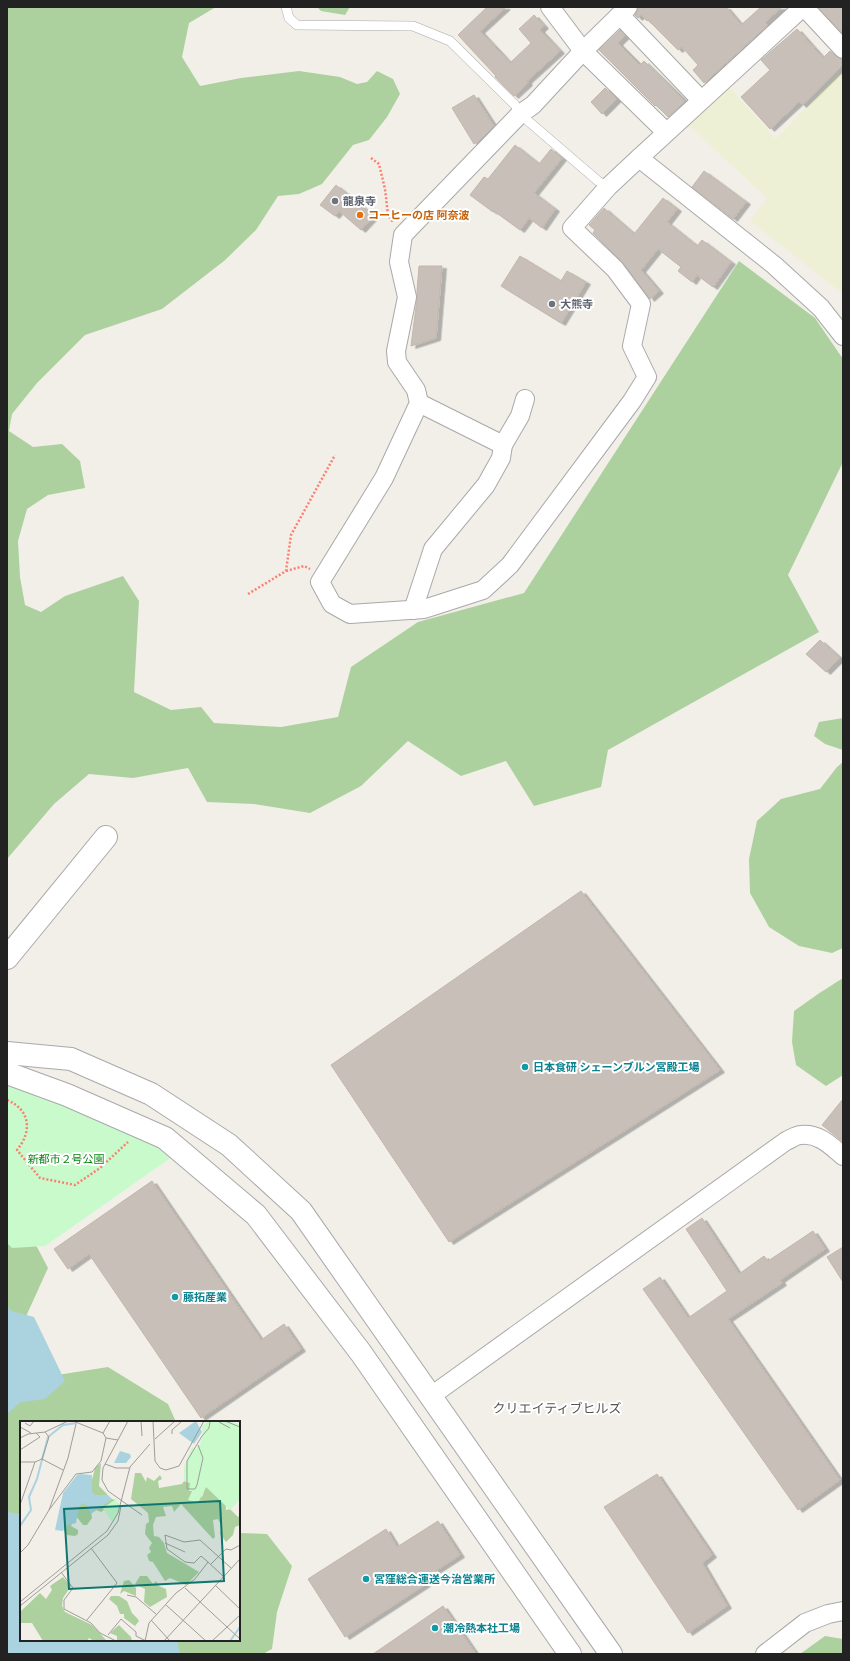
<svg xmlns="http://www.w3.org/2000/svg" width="850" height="1661" font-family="'IBM Plex Sans','Noto Sans JP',sans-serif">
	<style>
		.farmland { fill: #eef0d5 }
		.forest { fill: #add19e }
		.park { fill: #c8facc }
		.water { fill: #aad3df }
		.building { fill: #c7bfb8; stroke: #c4b6ab; filter: url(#shadow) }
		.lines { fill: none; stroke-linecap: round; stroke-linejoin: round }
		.service-casing { stroke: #a9a9a9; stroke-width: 10 }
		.minor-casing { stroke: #a9a9a9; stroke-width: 20 }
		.tertiary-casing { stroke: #a9a9a9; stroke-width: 24 }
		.path { stroke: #fa8072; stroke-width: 2.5; stroke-dasharray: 2 2; stroke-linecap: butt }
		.service { stroke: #fff; stroke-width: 9 }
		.minor { stroke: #fff; stroke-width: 18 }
		.tertiary { stroke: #fff; stroke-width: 22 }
		.worship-dot { fill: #6b7280; stroke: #fff; stroke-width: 1.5 }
		.food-dot { fill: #e8710a; stroke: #fff; stroke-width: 1.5 }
		.culture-dot { fill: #0f9aa8; stroke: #fff; stroke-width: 1.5 }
		.labels { text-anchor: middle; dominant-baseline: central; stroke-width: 4; stroke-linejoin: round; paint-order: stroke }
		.worship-label { font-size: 11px; font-weight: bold; fill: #5b616d; stroke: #fff; text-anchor: start }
		.food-label { font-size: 11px; font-weight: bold; fill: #c56008; stroke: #fff; text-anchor: start }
		.culture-label { font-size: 11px; font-weight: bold; fill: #0d838f; stroke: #fff; text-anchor: start }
		.park-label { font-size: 11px; fill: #0c8416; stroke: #fff }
		.quarter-label { font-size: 13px; fill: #555; stroke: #fff }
		.inset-river { fill: none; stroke: #aad3df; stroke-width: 2 }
		.inset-road { fill: none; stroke: #9f9d99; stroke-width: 1 }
		.view { fill: #0f766e; fill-opacity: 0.15; stroke: #0f766e; stroke-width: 2 }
		.inset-edge { fill: none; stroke: #222; stroke-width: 2 }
	</style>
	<defs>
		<filter id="shadow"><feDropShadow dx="4.5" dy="2.5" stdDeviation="0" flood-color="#0004"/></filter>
	</defs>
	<rect width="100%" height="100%" fill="#f2efe9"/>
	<path class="farmland" d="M843,69V294L750,221L767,198L686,123L727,84L776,139Z"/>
	<g class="forest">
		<path d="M7,7H216L189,23L182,57L200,86L241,78L299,71L340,77L357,84L367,82L377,71L393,79L400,94L387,117L369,140L353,145L322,184L299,194L278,196L256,230L224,261L162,309L85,335L37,383L12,414L9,431L33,447L62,444L80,461L85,488L48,495L27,509L18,541L20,577L25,605L41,612L65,596L123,576L139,601L134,692L171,710L201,707L214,723L281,727L338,717L351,667L418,622L524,593L739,261L815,318L843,359V462L788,575L819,632L608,750L601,787L534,806L506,761L461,776L408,741L361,786L310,813L254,804L207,802L188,768L133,778L89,774L54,804L7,859Z"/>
		<path d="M317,7H350L345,15L321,11Z"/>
		<path d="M843,718V750L825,744L814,736L819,722Z"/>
		<path d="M843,762V948L832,953L799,946L769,927L750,893L749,859L757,821L781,799L820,789L837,767Z"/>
		<path d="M843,978V1075L826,1086L796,1065L792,1042L794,1011L818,994Z"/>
		<path d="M7,1190L48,1268L13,1345L32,1379L108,1367L168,1404L176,1422H21V1551L7,1543Z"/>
		<path d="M239,1533L267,1534L292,1566L277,1612L272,1649L263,1654H148L132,1640H239Z"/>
		<path d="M825,1636L843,1639V1654H800Z"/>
	</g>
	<path class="park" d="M7,1071L176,1154L45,1246L12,1248L7,1243Z"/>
	<g class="water">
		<path d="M7,1305L11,1311L34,1317L65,1381L45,1399L21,1402L7,1414Z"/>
		<path d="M7,1512L21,1514V1640H177L180,1654H7Z"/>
	</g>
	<g class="building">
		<path d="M487,7H506L480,31L510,63L531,43L519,29L534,15L544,26L540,30L560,51L527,81L528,83L514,96L495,77L496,76L458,35Z"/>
		<path d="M638,7H726L741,25L761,7H782L765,22L768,25L704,83L693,70L698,65L682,47L678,50L648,20L647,21L641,15L638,18L635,15Z"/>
		<path d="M818,7H843V34Z"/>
		<path d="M797,29L823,58L830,51L836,56L843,59V65L802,105L799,102L770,129L741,97L770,70L761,60Z"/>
		<path d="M620,30L625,36L618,43L640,65L644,61L685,101L668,117L656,105L655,106L599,50Z"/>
		<path d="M605,88L617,99L602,114L591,102Z"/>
		<path d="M474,95L494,126L480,140L474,144L452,108Z"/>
		<path d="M515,145L539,164L551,149L562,158L534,193L555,209L542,228L529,218L520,230L494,211L493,212L470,195L484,177L488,179Z"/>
		<path d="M704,171L746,202L733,219L692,187Z"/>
		<path d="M336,185L374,216L361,230L339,211L335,216L320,205Z"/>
		<path d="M663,198L677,209L667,222L697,246L702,240L731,262L713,287L697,275L692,282L678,271L681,267L658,249L641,270L659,291L650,299L623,263L593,233L595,230L589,225L604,208L634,234Z"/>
		<path d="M520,256L561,281L567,271L586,282L561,323L501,286Z"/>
		<path d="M419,266H442L436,338L411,346L417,299V291Z"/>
		<path d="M820,640L840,658L826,672L806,654Z"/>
		<path d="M581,891L720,1070L449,1242L331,1065Z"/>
		<path d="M843,1099V1142L822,1125Z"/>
		<path d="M152,1181L261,1340L284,1324L301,1349L201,1418L89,1254L68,1269L54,1249Z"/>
		<path d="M702,1218L739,1274L764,1256L768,1261L813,1231L825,1249L780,1280L782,1283L728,1319L840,1480L798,1510L643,1289L660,1277L688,1318L727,1291L686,1229Z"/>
		<path d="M843,1247V1282L827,1257Z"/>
		<path d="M657,1474L712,1555L702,1563L727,1606L688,1633L604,1507Z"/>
		<path d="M438,1521L460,1555L423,1579L426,1584L345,1637L308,1579L386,1529L397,1547Z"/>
		<path d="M443,1606L476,1654H373Z"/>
	</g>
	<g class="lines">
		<g class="service-casing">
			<path id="service" d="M286,7L289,18L297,25L413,26L450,41L515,105L520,114L598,181L608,187"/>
		</g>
		<g class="minor-casing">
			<g id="minor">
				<path d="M550,7L583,51L666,132"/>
				<path d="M628,7L583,51L533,105L520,114L403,235L399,262L407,297L396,351L397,362L416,390L419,403L384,478L320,582L332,604L350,614L424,609L483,590L510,565L632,401L647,377L632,346L641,304L615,269L572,228L608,187L639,158"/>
				<path d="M803,7L639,158L774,265L821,308L843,336"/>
				<path d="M804,7L843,49"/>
				<path d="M620,15L701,100"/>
				<path d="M419,403L503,445"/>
				<path d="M413,610L433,549L486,485L501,458L503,445L520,416L525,399"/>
				<path d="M431,1396L786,1141C791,1139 796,1135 801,1135C819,1133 831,1146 843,1156"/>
				<path d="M765,1654L805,1623L828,1614L843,1611"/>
			</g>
		</g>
		<g class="tertiary-casing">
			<g id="tertiary">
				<path d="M7,958L106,837"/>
				<path d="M7,1053L71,1059L151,1094L229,1145L301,1211L611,1654"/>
				<path d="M7,1073L67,1095L165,1138L256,1215L361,1353L570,1654"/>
			</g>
		</g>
		<g class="path">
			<path d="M371,158L379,164L385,189L388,215L393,222"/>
			<path d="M286,571L304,566L310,569"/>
			<path d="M248,594L286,571L291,535L335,455"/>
			<path d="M7,1100C31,1110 32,1132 17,1150L40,1178L75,1185L100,1168L128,1142"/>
		</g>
		<use href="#service" class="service"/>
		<use href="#minor" class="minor"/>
		<use href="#tertiary" class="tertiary"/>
	</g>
	<g class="worship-dot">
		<circle cx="335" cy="201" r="4"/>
		<circle cx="552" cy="304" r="4"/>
	</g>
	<circle class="food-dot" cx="360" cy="215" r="4"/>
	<g class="culture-dot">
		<circle cx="525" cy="1067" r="4"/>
		<circle cx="175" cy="1297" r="4"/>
		<circle cx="366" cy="1579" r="4"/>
		<circle cx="435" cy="1628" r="4"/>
	</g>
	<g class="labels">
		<g class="worship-label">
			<text x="343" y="201">龍泉寺</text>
			<text x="560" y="304">大熊寺</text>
		</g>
		<g class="food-label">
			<text x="368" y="215">コーヒーの店 阿奈波</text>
		</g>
		<g class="culture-label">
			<text x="533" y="1067">日本食研 シェーンブルン宮殿工場</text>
			<text x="183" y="1297">藤拓産業</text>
			<text x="374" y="1579">宮窪総合運送今治営業所</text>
			<text x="443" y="1628">潮冷熱本社工場</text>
		</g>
		<g class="park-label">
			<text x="66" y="1159">新都市２号公園</text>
		</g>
		<g class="quarter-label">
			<text x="557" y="1408">クリエイティブヒルズ</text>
		</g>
	</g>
	<g transform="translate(20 1421)">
		<rect width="220" height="220" fill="#f2efe9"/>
		<path d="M81,42L79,65L87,73L88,77L96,79L81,91L74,88L71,90L72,97L67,104H63L56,95L51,105L58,109V113L55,115L47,114L42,106L69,71L75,47ZM115,52H121L126,61L127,56L134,60L140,54L142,58L138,60L139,67L162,63L164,60L170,62L172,70L182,76L186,65L205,74L206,89L210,88L218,96L220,94V104L215,106L213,114L206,121L200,113L202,106L198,98L193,99L195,116L193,118L161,83L154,91L152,85L143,86L146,95L136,96L133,104L134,115L139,116L144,122L147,132L179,151L166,164L150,157L145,160L133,141L129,140L127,134L131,131L129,127L132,122L125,113L126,103L129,101L128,92L111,78ZM120,155H127L133,163L136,160L139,165L146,168L147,176L130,186L124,181L125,168L115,163ZM43,156L51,165L43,177L42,185L45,191L72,204L87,220H74L69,217L67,220H23L12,202H0V191L20,172L26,178L32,169L30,165ZM109,159L116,167V175L104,170L100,173L104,160ZM99,175L107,180L112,192L117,197L119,200L115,205L104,197V193H100L97,185L89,178L91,175ZM99,204L111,216L112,220H97V215L90,212Z" fill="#add19e"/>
		<path d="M189,0H209L220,4V78L210,89L186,66L178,82L168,79L172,70H169L170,62L164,60V46L172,26L176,28L180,23L183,12L182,5ZM96,78L100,85L93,102L83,87Z" fill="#c8facc"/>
		<path d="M176,0L182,11L174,23L159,12ZM100,30L110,33L111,36L106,42H94ZM61,53L72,54V70L75,74H88L92,78L71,93L65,83L62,82L59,86L56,102L45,105L43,110L35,109L43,72L57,54Z" fill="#aad3df"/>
		<path class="inset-river" d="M0,105L11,89L9,76L17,58L28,16L43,4L57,2M210,220L220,206"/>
		<path class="inset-road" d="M53,0L83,12L86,17L98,19M108,0L83,47L82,59L88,70L122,94M121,0L122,15M133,0L135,40L140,47L146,49L159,45L184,0M205,0L220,6M199,1L210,7M5,2L10,5L14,0M0,6L11,12M83,12L90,0M152,13V9L162,0M0,17L8,13L25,11L48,0M135,18L155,0M178,24L183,37L177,64L175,68H167V40L182,15L189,7L190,1M0,29L20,16L16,12M22,38L29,16L25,11M22,38L43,49M0,41H15M85,43L96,47H110M0,84L15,41L22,38M29,89L56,53L72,51L81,40L86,17M145,122L165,131M0,132L8,124L29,89L48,37L56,3M188,141L181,135L174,142L165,141L147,128L145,114L164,121L180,119L211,147M191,143L206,128L211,129L220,124M41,151L53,167L44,179V188L71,202L80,212L96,220M195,164L220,188M165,167L220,218M107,174L116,176L136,193M0,181L87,110L98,92L110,46L130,23M146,184L186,220M0,185L88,114L98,100L101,85M67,199L97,162L71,127M131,199L150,220M88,214L101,198L116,211V215L126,220M125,220L129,202L156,172L175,158L188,141L203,155M144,220L220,138M192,220L220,194"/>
		<path class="view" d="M200,80L204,160L49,168L44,88Z"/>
		<rect width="220" height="220" class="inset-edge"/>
	</g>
	<rect width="850" height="1661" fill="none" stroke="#222222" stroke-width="16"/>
</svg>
